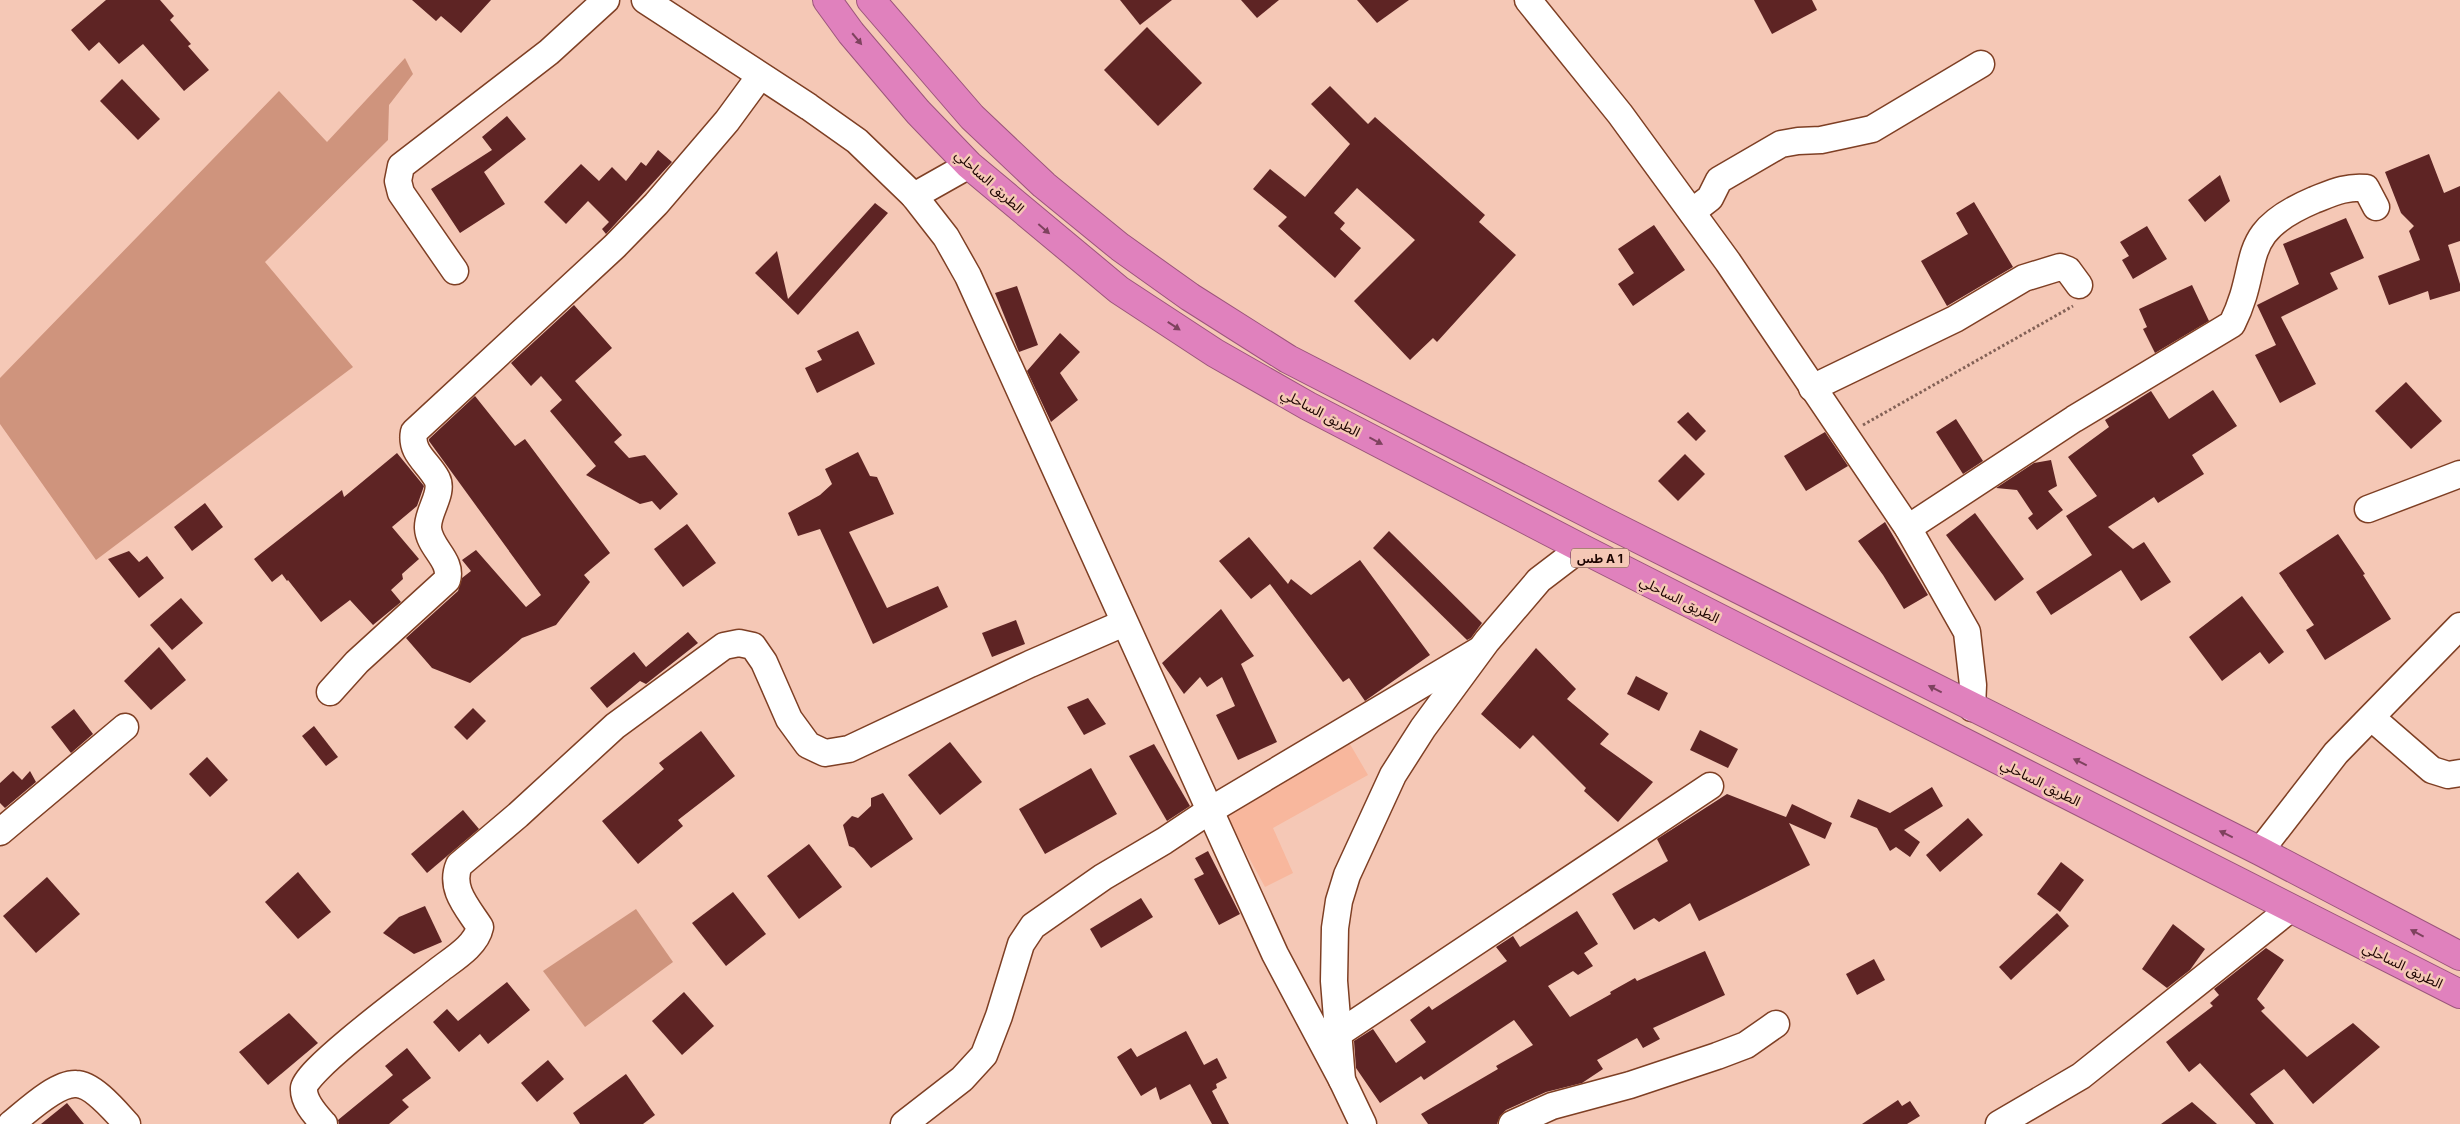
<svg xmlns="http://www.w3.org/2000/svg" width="2460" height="1124" font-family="Inter,'Noto Sans Arabic',sans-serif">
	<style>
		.built { fill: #f8b79d }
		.green { fill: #cf947d }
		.building { fill: #5e2424 }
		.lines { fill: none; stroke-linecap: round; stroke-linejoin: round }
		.minor-casing { stroke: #7e3f24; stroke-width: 29 }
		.highway-casing { stroke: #9b557b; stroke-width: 30 }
		.path { stroke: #836156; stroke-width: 3; stroke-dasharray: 2.5 2.5; stroke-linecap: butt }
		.minor { stroke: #fff; stroke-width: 26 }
		.highway { stroke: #e081bd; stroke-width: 28 }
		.oneway { fill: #7e425e }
		.labels { text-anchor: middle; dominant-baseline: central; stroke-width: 5; stroke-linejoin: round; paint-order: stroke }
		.shield { fill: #f5c8b6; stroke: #5d3f37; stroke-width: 1 }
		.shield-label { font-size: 12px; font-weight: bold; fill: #1c0400 }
		.street-label { font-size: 14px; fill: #1c0400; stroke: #f5c8b6 }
	</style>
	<rect width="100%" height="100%" fill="#f5c8b6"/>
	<path class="built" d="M1347,739L1368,775L1273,828L1293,873L1265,887L1225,814Z"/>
	<g class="green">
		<path d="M405,58L413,74L389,105L388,140L265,262L353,367L96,560L0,424V378L279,91L327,142Z"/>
		<path d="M636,909L673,962L585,1027L543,971Z"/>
	</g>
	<g class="building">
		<path d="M106,0H160L174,16L170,20L191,44L188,46L209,70L184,91L143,44L119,64L99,42L89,51L71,30Z"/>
		<path d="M412,0H491L461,33L441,16L436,21Z"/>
		<path d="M1120,0H1172L1140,25Z"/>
		<path d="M1241,0H1279L1257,18Z"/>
		<path d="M1357,0H1409L1377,23Z"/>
		<path d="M1754,0H1812L1817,10L1772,34Z"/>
		<path d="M1147,27L1202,83L1158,126L1104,70Z"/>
		<path d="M122,79L160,119L138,140L100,101Z"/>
		<path d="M1330,86L1368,124L1375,117L1485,215L1479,222L1516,255L1437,342L1433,338L1410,360L1354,301L1415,240L1357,188L1334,213L1345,223L1340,229L1361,248L1335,278L1278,226L1287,217L1253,189L1270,169L1305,197L1350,144L1311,104Z"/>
		<path d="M507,116L526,139L484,172L505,204L460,233L431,189L492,150L482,137Z"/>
		<path d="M658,150L672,162L606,234L602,229L609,222L588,201L566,224L544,202L581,164L599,181L612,167L626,181L641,162L646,166Z"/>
		<path d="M2429,154L2444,193L2460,186V241L2448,245L2460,284V291L2430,300L2428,291L2389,305L2378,276L2420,260L2409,231L2414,226L2401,213L2385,172Z"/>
		<path d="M2220,175L2230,201L2205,222L2188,200Z"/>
		<path d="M1974,202L2013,267L1947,306L1921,261L1968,234L1956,213Z"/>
		<path d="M875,203L888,213L798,315L755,273L777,251L788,299Z"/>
		<path d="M2346,218L2364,258L2330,273L2338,289L2281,317L2316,384L2280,403L2255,355L2276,345L2257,305L2299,284L2283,244Z"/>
		<path d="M1654,225L1685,270L1633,306L1618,284L1634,273L1618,249Z"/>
		<path d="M2147,226L2167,259L2133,279L2122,260L2129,256L2120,242Z"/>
		<path d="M2192,285L2209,321L2155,353L2143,329L2147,327L2139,309Z"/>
		<path d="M1017,286L1038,345L1019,352L995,293Z"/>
		<path d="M574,305L612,348L575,381L622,435L614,442L629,458L645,455L678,494L660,510L652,501L640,504L586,475L596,466L550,411L562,400L541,376L531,386L511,363Z"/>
		<path d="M858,331L875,364L817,393L805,368L822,360L817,351Z"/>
		<path d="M1060,333L1080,352L1060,373L1078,400L1051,422L1027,371Z"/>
		<path d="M2406,382L2442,421L2411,449L2375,411Z"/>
		<path d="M2213,390L2237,426L2192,455L2204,474L2158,503L2154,497L2108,527L2133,549L2144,542L2171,582L2141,601L2121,570L2051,615L2036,592L2092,555L2066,516L2097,496L2068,457L2109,427L2105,420L2151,391L2169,419Z"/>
		<path d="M475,396L515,446L525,439L610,553L584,575L590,582L556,625L522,638L470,683L432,668L406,638L458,591L462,578L471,571L462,560L476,550L526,607L541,595L429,441V439Z"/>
		<path d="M1688,412L1706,431L1696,441L1677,422Z"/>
		<path d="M1956,419L1983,461L1963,474L1936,432Z"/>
		<path d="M1825,432L1848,466L1806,491L1784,456Z"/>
		<path d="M858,452L870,476L877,477L894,514L849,532L887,608L938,586L948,607L873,644L820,529L798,536L788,513L820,495L832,484L825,469Z"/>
		<path d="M397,453L424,486L417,506L392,527L419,559L402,574L403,579L391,590L401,602L373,625L350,600L321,622L288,580L287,581L282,574L272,582L254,559L342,490L344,497Z"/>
		<path d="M1685,454L1705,474L1678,501L1658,481Z"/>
		<path d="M2051,460L2057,486L2048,491L2063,510L2037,530L2028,518L2033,514L2017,490L1996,488L2034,463Z"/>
		<path d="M205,503L223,527L192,551L174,527Z"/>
		<path d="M1975,513L2024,579L1995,601L1946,535Z"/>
		<path d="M1885,522L1928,595L1904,609L1883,575L1858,541Z"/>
		<path d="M687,524L716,563L683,587L654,549Z"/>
		<path d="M1389,531L1482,623L1471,638L1467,640L1373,548Z"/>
		<path d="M2338,534L2365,574L2363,575L2391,619L2325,660L2306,630L2314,625L2279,573Z"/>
		<path d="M1249,537L1288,584L1291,579L1311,595L1360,560L1430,655L1365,701L1349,678L1343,682L1270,584L1251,599L1219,561Z"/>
		<path d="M129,551L139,562L147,556L164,578L139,598L108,559Z"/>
		<path d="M2242,596L2284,652L2269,664L2260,652L2222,681L2189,637Z"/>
		<path d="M181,598L203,623L172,650L150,625Z"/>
		<path d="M1221,609L1254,656L1241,664L1277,742L1238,760L1216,715L1235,706L1222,677L1207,687L1200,677L1184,694L1162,663Z"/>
		<path d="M1016,620L1025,644L992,657L982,633Z"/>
		<path d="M688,632L698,643L646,684L640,681L607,708L590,688L634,652L646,667Z"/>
		<path d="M159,647L186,680L151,710L124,681Z"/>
		<path d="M1536,648L1576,689L1567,699L1609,734L1600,744L1653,782L1618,822L1584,791L1586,788L1533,735L1520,749L1481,714Z"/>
		<path d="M1636,676L1668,693L1659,711L1627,694Z"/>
		<path d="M1088,698L1106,724L1084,735L1067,707Z"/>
		<path d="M473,708L486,721L467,740L454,727Z"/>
		<path d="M74,709L93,734L71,753L51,727Z"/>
		<path d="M314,726L338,757L326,766L302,736Z"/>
		<path d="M1700,730L1738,749L1728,768L1690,750Z"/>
		<path d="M701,731L735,776L678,820L683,826L638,864L602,821L664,769L659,763Z"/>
		<path d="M950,742L982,782L940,815L908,775Z"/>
		<path d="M1154,744L1190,806L1167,821L1129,756Z"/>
		<path d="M207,757L228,780L210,797L189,774Z"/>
		<path d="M1091,768L1117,814L1045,854L1019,809Z"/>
		<path d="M13,771L22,780L30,771L36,782L5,808L0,803V783Z"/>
		<path d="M1932,787L1943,806L1904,830L1920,842L1910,857L1896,847L1890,851L1877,828L1850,817L1858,799L1890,813Z"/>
		<path d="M883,793L913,839L871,868L854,848L849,846L843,825L852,816L858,818L871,806V798Z"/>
		<path d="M1727,794L1786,817L1792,804L1832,823L1825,839L1789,823L1810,865L1699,921L1690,903L1659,922L1654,918L1634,930L1612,894L1668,861L1657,839Z"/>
		<path d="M463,810L479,829L427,873L411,854Z"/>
		<path d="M1968,818L1983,835L1940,872L1926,855Z"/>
		<path d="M809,844L842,887L799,919L767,876Z"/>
		<path d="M1208,851L1240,914L1219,925L1194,879L1204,874L1195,858Z"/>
		<path d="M2061,862L2084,880L2060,912L2037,894Z"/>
		<path d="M298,872L331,912L298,939L265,902Z"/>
		<path d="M47,877L80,914L36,953L3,916Z"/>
		<path d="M733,892L766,934L726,966L692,923Z"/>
		<path d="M1141,898L1153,917L1101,948L1090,929Z"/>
		<path d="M425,906L442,942L414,954L383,933L399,917Z"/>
		<path d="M1577,911L1598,944L1584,953L1593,966L1578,975L1573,971L1548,986L1570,1017L1611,994L1610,992L1635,978L1637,981L1705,951L1725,995L1653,1028L1660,1039L1643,1048L1637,1038L1597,1060L1603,1069L1582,1083L1546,1092L1506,1110L1500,1116L1497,1124H1428L1421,1114L1498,1069L1496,1066L1533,1045L1514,1020L1424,1080L1421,1076L1380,1103L1356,1068L1354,1041L1373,1029L1396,1063L1426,1042L1410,1020L1429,1006L1432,1010L1507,961L1496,947L1513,936L1520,947Z"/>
		<path d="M2057,913L2069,926L2011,980L1999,967Z"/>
		<path d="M2173,924L2205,949L2190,970L2167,988L2142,969Z"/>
		<path d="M2266,948L2284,960L2257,999L2265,1008L2261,1011L2307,1057L2353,1023L2380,1047L2313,1104L2284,1069L2250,1094L2274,1124H2256L2200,1063L2189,1072L2166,1042L2213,1006L2210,1003L2219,995L2214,989Z"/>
		<path d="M1874,959L1885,980L1857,995L1846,974Z"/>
		<path d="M507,982L530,1010L488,1044L480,1034L459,1052L433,1022L447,1009L458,1021Z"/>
		<path d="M684,992L714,1026L682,1055L652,1021Z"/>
		<path d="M289,1013L318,1043L268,1085L239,1052Z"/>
		<path d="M1186,1031L1204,1065L1217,1058L1227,1078L1216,1084L1217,1088L1212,1091L1229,1124H1212L1190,1084L1160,1100L1156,1087L1141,1096L1117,1057L1131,1048L1137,1057Z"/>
		<path d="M407,1048L431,1078L402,1100L409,1107L389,1124H339L338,1120L393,1075L385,1066Z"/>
		<path d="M548,1060L564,1079L537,1102L521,1083Z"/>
		<path d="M626,1074L655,1115L643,1124H580L573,1113Z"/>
		<path d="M1898,1100L1902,1106L1910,1101L1920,1116L1907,1124H1862Z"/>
		<path d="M2192,1102L2217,1124H2161Z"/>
		<path d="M67,1103L84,1124H41Z"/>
	</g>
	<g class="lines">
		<g class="minor-casing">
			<g id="minor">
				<path d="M645,0L809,107L857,141L914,196L946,237L968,276L1275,954L1342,1080"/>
				<path d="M1528,0L1620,114L1728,262L1908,528L1967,632L1973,685L1972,708"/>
				<path d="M914,196L969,165"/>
				<path d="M1692,212L1710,198L1719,180L1781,144L1798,141L1821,140L1872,129L1981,64"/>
				<path d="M455,271L401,193L398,181L401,166L549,52L606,0"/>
				<path d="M1812,388L1955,319L2024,278L2060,267L2068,270L2079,285"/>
				<path d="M2368,509L2460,474"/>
				<path d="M1908,528L2074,419L2232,324C2263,262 2234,234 2314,200C2332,193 2346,186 2366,188L2376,207"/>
				<path d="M330,692L357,662L447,580C453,560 429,548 428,528C427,512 444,493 437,479C428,462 410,453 414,432L615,246L656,204L727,121L760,76"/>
				<path d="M2372,718L2432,770L2448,775L2460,773"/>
				<path d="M0,832L125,727"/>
				<path d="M2260,851L2336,753L2460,626"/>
				<path d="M1338,1034L1710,786"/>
				<path d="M11,1124C26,1112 56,1083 76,1084C93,1084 116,1112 127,1124"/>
				<path d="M324,1124C316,1115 303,1102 304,1088C305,1070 419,986 439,970C453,959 476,946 480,927C468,908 449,889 459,865L518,815L615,726L724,646L739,643L753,646L764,662L789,719L808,745L825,753L849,749L1030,664L1124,623"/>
				<path d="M904,1124L962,1079L984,1055L999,1016L1021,944L1033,926L1103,877L1164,841L1209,811L1478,651"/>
				<path d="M1363,1124L1342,1080L1334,981L1335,928L1339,901L1347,875L1393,775L1423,728L1487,641L1539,580L1581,548"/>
				<path d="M1512,1124L1552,1106L1630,1085L1717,1056L1746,1045L1776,1024"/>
				<path d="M1999,1124L2081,1076L2290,909"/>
			</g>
		</g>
		<g class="highway-casing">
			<g id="highway">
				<path d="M827,0L851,33L918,112L969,165L1119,290L1215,353L1308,406L1581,548L2460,994"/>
				<path d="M871,0L972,117L1044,185L1120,247L1190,297L1288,359L1605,522L2260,851L2460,956"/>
			</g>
		</g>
		<path class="path" d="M1863,425L2073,306"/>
		<use href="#minor" class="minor"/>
		<use href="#highway" class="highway"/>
	</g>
	<defs><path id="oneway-solid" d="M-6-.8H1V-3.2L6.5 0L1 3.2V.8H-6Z" transform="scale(1.25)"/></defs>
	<g class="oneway">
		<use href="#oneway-solid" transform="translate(857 39) rotate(50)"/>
		<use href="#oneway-solid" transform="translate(1044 229) rotate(41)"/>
		<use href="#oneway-solid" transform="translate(1174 326) rotate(33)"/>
		<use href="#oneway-solid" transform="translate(1376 441) rotate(28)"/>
		<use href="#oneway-solid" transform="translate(1935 689) rotate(-153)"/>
		<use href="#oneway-solid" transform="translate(2080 762) rotate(-154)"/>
		<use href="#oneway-solid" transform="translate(2226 834) rotate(-154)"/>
		<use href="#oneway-solid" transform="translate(2417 933) rotate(-152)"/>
	</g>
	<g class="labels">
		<rect class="shield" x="1571" y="548.5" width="58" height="19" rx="4"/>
		<g class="shield-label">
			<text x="1600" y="558">طس A 1</text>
		</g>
		<g class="street-label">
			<text transform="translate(990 181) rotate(42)">الطريق الساحلي</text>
			<text transform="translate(1321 412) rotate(28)">الطريق الساحلي</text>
			<text transform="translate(1680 599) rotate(27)">الطريق الساحلي</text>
			<text transform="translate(2041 782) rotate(27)">الطريق الساحلي</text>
			<text transform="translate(2403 965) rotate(26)">الطريق الساحلي</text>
		</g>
	</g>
</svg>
